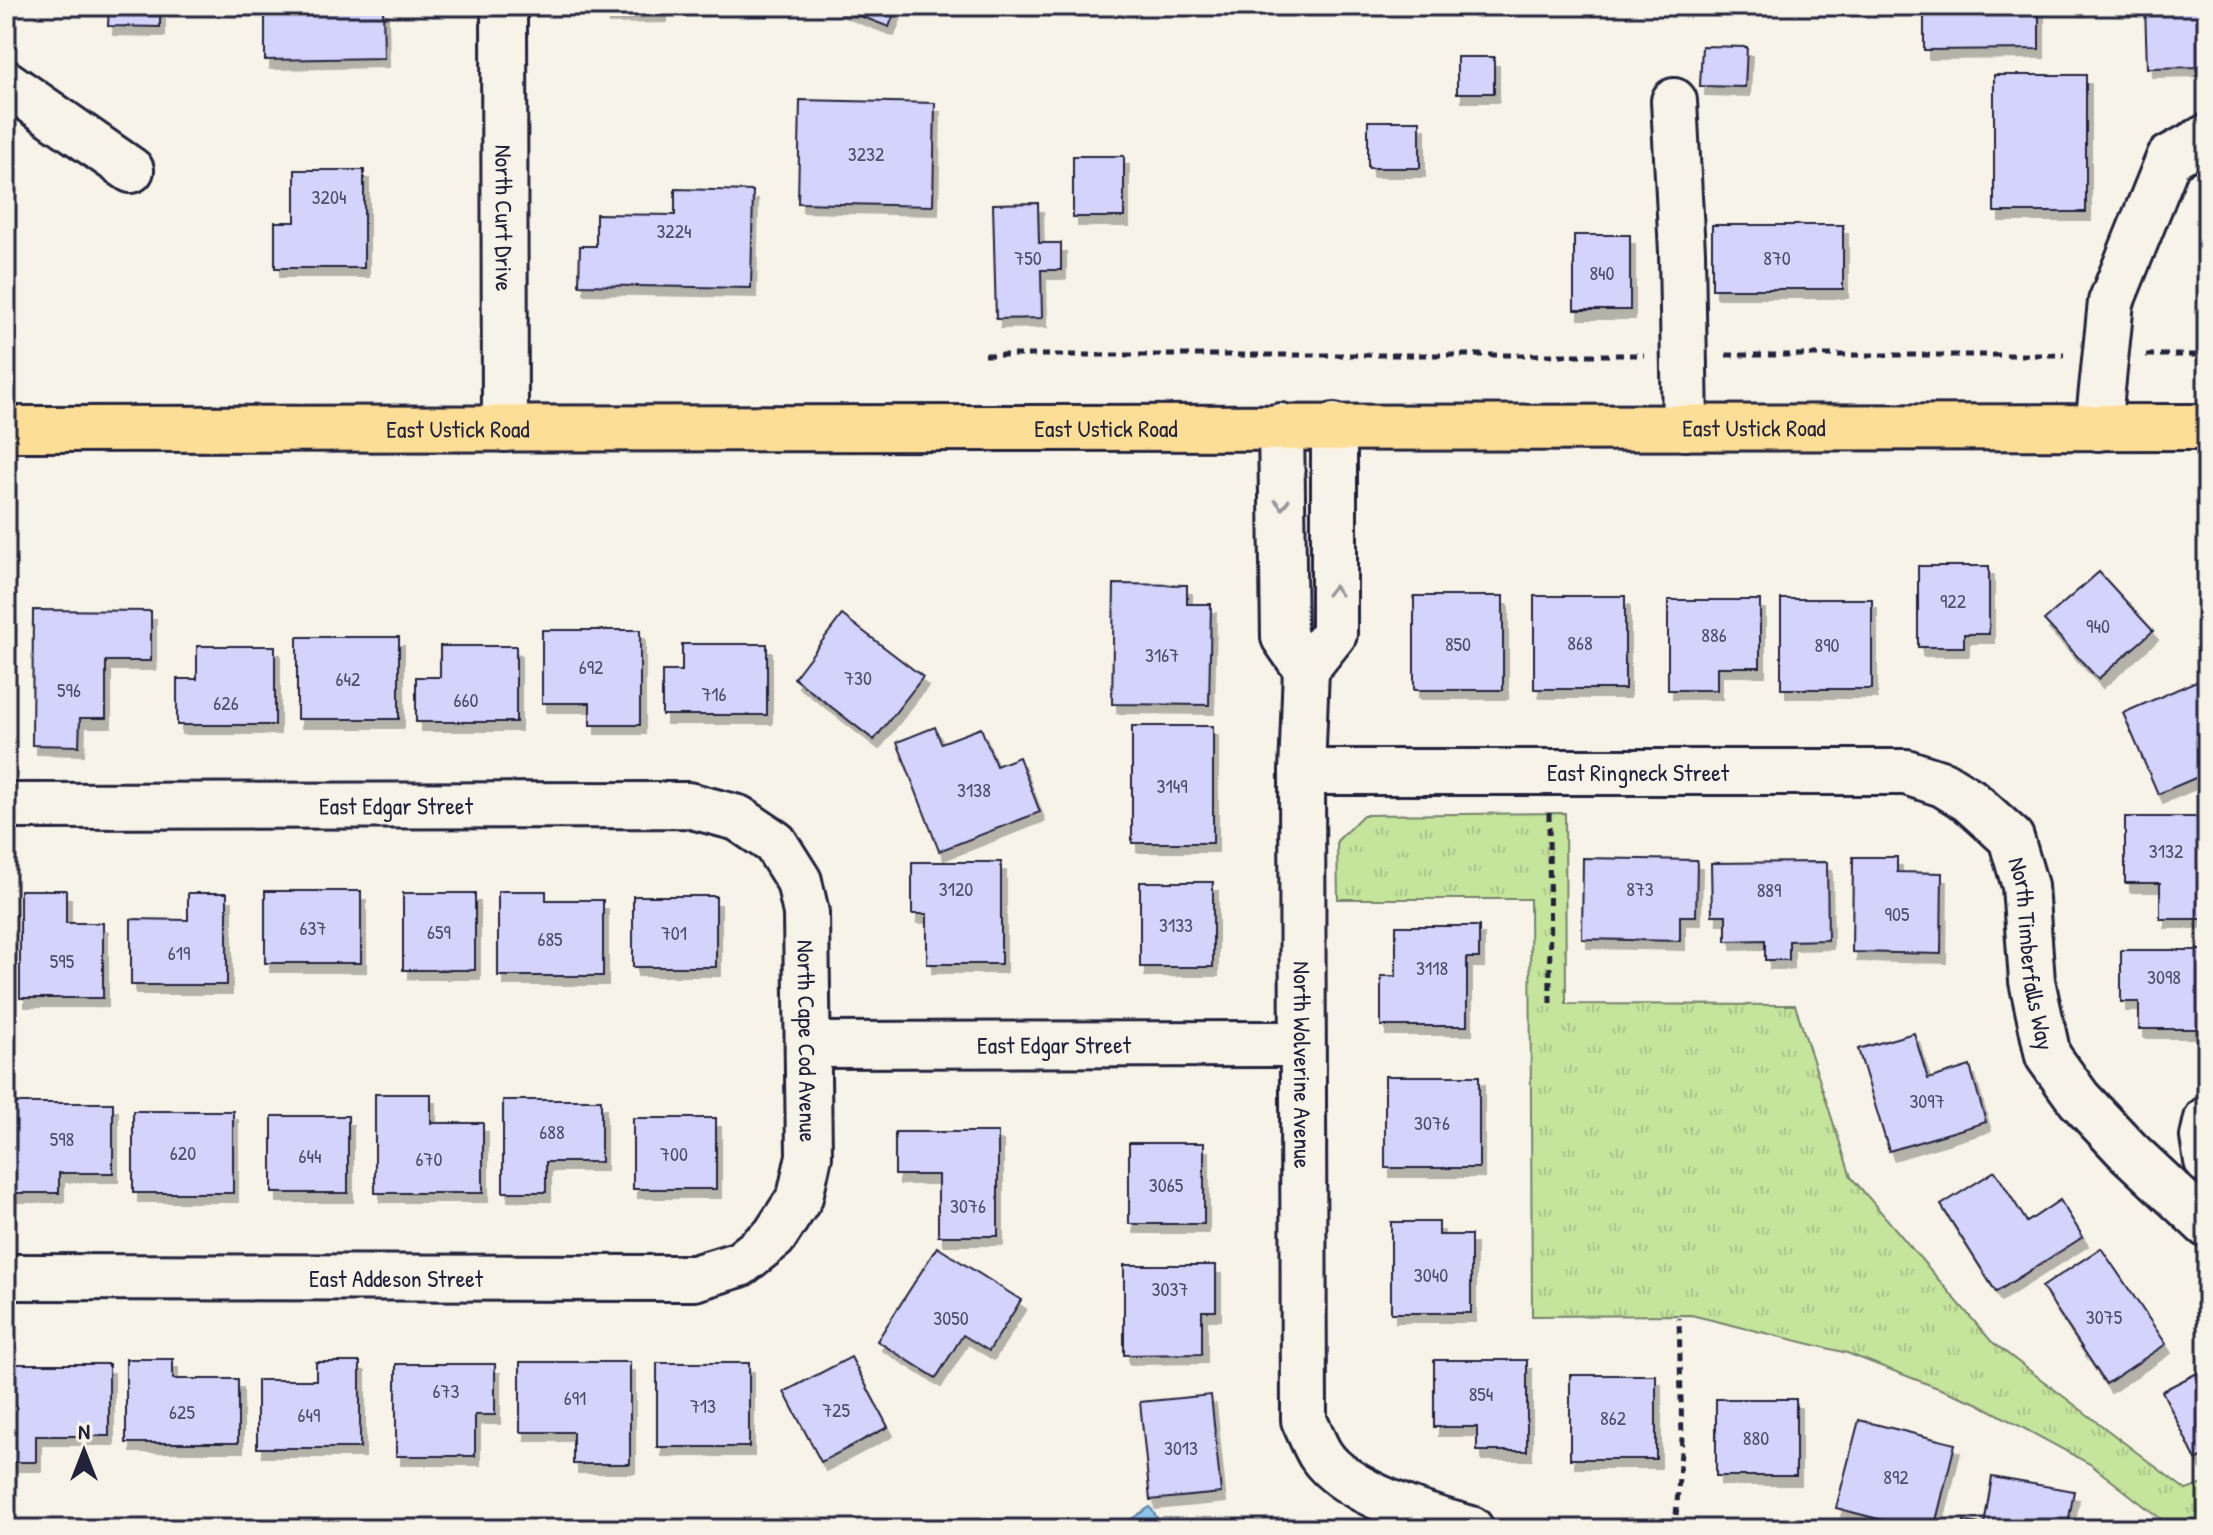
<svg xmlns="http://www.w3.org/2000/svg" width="2213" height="1535" font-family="'Patrick Hand',sans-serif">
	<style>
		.park { fill: url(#park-tufts); stroke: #74836c; stroke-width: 2 }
		.water { fill: #8bc5ea; stroke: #6184a4; stroke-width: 2 }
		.building { fill: #d3d3fc; stroke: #22223b; stroke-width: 2; filter: url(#shadow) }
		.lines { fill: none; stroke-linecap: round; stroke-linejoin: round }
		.minor-casing { stroke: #22223b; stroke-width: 50 }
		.major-casing { stroke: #22223b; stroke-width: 50 }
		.path { stroke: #22223b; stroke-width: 5; stroke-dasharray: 8 6; stroke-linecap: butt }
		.minor { stroke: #f7f3e8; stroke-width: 44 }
		.major { stroke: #fdde96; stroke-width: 44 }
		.oneway { stroke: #97959a }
		.labels { text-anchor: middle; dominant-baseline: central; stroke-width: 8; stroke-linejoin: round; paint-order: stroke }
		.number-label { font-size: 20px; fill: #4e4e6b }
		.street-label { font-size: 24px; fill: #22223b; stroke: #f7f3e8 }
	</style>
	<defs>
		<pattern id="park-tufts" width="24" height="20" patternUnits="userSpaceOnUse" patternTransform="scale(2)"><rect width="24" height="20" fill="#c5e49c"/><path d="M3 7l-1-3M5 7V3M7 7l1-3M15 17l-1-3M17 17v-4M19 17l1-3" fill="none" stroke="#a9c387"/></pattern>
		<filter id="shadow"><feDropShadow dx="5" dy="9" stdDeviation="0" flood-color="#0004"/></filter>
	</defs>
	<rect width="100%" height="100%" fill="#f7f3e8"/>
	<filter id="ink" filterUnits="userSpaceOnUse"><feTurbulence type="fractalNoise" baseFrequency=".0125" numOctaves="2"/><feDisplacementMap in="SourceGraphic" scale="16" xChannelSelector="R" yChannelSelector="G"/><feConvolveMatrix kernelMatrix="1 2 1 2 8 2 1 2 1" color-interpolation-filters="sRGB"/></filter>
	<g filter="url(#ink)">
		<path class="park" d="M1565,813L1566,1004L1795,1005L1851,1177L1991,1341L2186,1490L2207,1483V1529H2174L2090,1464L1977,1403L1847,1353L1691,1315L1532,1316L1530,899H1338L1337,841L1363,815Z"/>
		<path class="water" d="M1150,1507L1164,1529H1116Z"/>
		<g class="building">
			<path d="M109,6H160V27L108,26Z"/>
			<path d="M265,6H383L384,58L265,60Z"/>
			<path d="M604,6H662V13L604,14Z"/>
			<path d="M834,6H897L889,27Z"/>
			<path d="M1924,6H2039V49L1924,50Z"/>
			<path d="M2145,6H2207V39H2201L2202,67L2147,68Z"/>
			<path d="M1702,46L1747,47L1745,87L1700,86Z"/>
			<rect x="1457" y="57" width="37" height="36"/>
			<rect x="1994" y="75" width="92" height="137"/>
			<path d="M800,100L935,103L933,206L798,203Z"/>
			<rect x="1368" y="121" width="52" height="47"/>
			<rect x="1073" y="156" width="51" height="61"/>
			<path d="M295,170H364V268H275V222H295Z"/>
			<path d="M675,189L753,191L751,288L579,285L580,246H596V214L675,215Z"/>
			<path d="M1038,203L1039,243H1061V270H1041L1042,318L996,319L993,204Z"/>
			<path d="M6,222H8L9,269H6Z"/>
			<rect x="1712" y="225" width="131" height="64"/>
			<rect x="1574" y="235" width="56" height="75"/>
			<path d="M1918,566H1989V634H1964V647H1918Z"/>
			<path d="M2099,572L2153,631L2098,679L2044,620Z"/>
			<path d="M1114,584L1187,585V604H1211L1209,705L1112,704Z"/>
			<rect x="1414" y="596" width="89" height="94"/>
			<rect x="1534" y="596" width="91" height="93"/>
			<rect x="1781" y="599" width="91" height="90"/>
			<path d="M1668,600H1760V667H1717V690H1668Z"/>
			<path d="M33,610L151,611V661H106V718H80L79,746L32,745Z"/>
			<path d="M842,615L923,677L874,740L794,678Z"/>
			<path d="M542,630H640V725H590V703H542Z"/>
			<rect x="297" y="637" width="102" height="82"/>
			<path d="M682,644H767V715H662V671H682Z"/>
			<path d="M197,646H275V725H177V679H197Z"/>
			<path d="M440,646H516V722H416V677H440Z"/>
			<path d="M2201,679L2207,692V773L2158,794L2123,713Z"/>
			<rect x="1132" y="726" width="81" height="117"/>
			<path d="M935,727L941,743L981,728L996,766L1019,757L1040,812L939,851L897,742Z"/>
			<path d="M2125,817H2207V919H2160V883H2125Z"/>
			<path d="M1853,857H1897V872L1942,873L1941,954L1852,952Z"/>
			<path d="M1583,858L1697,860L1696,916H1680V941L1582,939Z"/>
			<path d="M912,862H1001V964H927V914H912Z"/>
			<path d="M1827,862L1828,940L1789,941V960H1765V940L1726,941V915H1712L1711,863Z"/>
			<rect x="1140" y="882" width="73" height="85"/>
			<path d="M20,890H66V923H103V998H20Z"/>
			<rect x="265" y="891" width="96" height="72"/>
			<path d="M498,891H546V900H603V976H498Z"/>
			<path d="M188,893H227V985H131V919L188,920Z"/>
			<rect x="403" y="893" width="72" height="77"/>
			<rect x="633" y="896" width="83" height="71"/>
			<path d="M1396,926H1479V958H1467V1026H1381V976H1396Z"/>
			<path d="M2121,950H2207V1029H2139V1002H2121Z"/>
			<path d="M1914,1033L1928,1079L1970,1066L1986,1122L1889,1151L1858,1049Z"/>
			<rect x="1385" y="1076" width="94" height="92"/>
			<path d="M375,1094H431V1123H483V1193H375Z"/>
			<path d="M503,1100H601V1162H546V1192H503Z"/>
			<path d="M11,1103H113V1173H59V1193H11Z"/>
			<rect x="133" y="1111" width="100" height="82"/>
			<rect x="272" y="1116" width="76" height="77"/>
			<rect x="633" y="1118" width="83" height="71"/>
			<path d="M895,1132H998V1236H938V1175H895Z"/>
			<rect x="1129" y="1143" width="75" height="81"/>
			<path d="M1995,1171L2027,1222L2060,1200L2083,1237L1996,1292L1941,1205Z"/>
			<path d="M1391,1222H1439V1235H1471V1313H1391Z"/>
			<path d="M937,1247L1021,1300L989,1351L963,1335L936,1378L877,1341Z"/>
			<path d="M2101,1248L2166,1344L2106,1384L2042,1287Z"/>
			<path d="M1124,1265H1216V1311H1202V1354L1124,1355Z"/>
			<path d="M851,1357L888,1427L821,1462L784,1392Z"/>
			<path d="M126,1359H173V1379H238V1443H126Z"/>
			<path d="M1434,1360H1527V1451H1477V1427H1434Z"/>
			<path d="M316,1362H360V1448H257V1380H316Z"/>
			<path d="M520,1362H630V1464H573V1432H520Z"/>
			<rect x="657" y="1363" width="92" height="84"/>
			<path d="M6,1364H109V1436H36V1462H6Z"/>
			<path d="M396,1364H495V1415H475V1456H396Z"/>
			<path d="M2207,1368V1454L2196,1460L2162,1391Z"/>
			<rect x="1570" y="1375" width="86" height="84"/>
			<path d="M1211,1395L1221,1493L1150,1500L1140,1402Z"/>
			<rect x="1716" y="1399" width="80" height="77"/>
			<path d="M1859,1420L1955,1444L1934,1529H1917L1836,1508Z"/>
			<path d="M1992,1477L2074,1491L2067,1529H1963L1964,1521L1984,1525Z"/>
		</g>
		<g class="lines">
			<g class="minor-casing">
				<g id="minor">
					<path id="s1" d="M504,6L505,429"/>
					<path d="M6,83L131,170"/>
					<path d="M1674,101L1682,252L1685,428"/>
					<path d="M1281,426L1284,637L1306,669L1334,634V426"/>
					<path d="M2098,428L2111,302L2169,158L2207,137"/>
					<path id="s2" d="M1306,669L1302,772L1304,1420C1309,1431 1314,1444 1320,1454C1344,1493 1429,1518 1471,1529"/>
					<path id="s3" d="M1302,772H1906L1943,784L1969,800L2011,838L2025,886L2032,981L2048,1056L2079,1099L2129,1152L2207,1225"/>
					<path id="s4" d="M6,806L688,805L738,818L775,843L799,881L806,913L809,1156L800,1197L774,1237L740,1264L694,1278L6,1277"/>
					<path id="s5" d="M808,1045L1302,1044"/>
					<path d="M2207,1119L2203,1137L2207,1161"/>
				</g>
			</g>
			<g class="major-casing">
				<g id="major">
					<path id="s6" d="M6,429L2207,427"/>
				</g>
			</g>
			<g class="path">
				<path d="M985,355H1644"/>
				<path d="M1726,355H2064"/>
				<path d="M2146,355H2207"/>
				<path d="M1549,813L1550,1007"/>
				<path d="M2186,1525L2207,1521"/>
				<path d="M1675,1529L1682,1439L1679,1318"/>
			</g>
			<use href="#minor" class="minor"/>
			<use href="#major" class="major"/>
		</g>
		<defs><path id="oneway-chevron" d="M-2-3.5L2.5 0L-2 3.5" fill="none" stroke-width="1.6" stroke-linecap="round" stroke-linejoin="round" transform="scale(2)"/></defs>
		<g class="oneway">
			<use href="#oneway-chevron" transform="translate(1282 504) rotate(89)"/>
			<use href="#oneway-chevron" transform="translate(1334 591) rotate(-90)"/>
		</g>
	</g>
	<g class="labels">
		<g class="number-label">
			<text x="866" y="153">3232</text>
			<text x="329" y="196">3204</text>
			<text x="674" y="230">3224</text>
			<text x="1028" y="257">750</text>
			<text x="1777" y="257">870</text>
			<text x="1602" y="272">840</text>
			<text x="1953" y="600">922</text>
			<text x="2098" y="625">940</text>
			<text x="1714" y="634">886</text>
			<text x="1580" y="642">868</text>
			<text x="1458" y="643">850</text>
			<text x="1827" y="644">890</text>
			<text x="1162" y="654">3167</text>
			<text x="591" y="666">692</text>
			<text x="858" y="677">730</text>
			<text x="348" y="678">642</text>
			<text x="69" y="689">596</text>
			<text x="714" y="693">716</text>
			<text x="466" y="699">660</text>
			<text x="226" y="702">626</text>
			<text x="1172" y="785">3149</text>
			<text x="974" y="789">3138</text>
			<text x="2166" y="850">3132</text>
			<text x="956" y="888">3120</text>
			<text x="1640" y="888">873</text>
			<text x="1769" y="889">889</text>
			<text x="1897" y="913">905</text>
			<text x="1176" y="924">3133</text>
			<text x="313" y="927">637</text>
			<text x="439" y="931">659</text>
			<text x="674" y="932">701</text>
			<text x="550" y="938">685</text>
			<text x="179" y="952">619</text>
			<text x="62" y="960">595</text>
			<text x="1432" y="967">3118</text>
			<text x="2164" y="976">3098</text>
			<text x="1927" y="1100">3097</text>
			<text x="1432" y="1122">3076</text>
			<text x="552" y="1131">688</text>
			<text x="62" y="1138">598</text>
			<text x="183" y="1152">620</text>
			<text x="674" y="1153">700</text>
			<text x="310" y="1155">644</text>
			<text x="429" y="1158">670</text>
			<text x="1166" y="1184">3065</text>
			<text x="968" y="1205">3076</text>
			<text x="1431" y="1274">3040</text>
			<text x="1170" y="1288">3037</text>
			<text x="2104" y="1316">3075</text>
			<text x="951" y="1317">3050</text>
			<text x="446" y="1390">673</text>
			<text x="1481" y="1393">854</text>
			<text x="575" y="1397">691</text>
			<text x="703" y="1405">713</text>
			<text x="836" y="1409">725</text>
			<text x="182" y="1411">625</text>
			<text x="309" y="1414">649</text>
			<text x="1613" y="1417">862</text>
			<text x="1756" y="1437">880</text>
			<text x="1181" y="1447">3013</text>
			<text x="1896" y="1476">892</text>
		</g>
		<g class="street-label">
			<text stroke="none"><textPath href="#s1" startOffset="212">North Curt Drive</textPath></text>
			<text stroke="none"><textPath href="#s6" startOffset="1100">East Ustick Road</textPath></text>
			<text stroke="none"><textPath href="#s6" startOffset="1748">East Ustick Road</textPath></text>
			<text stroke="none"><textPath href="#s6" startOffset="452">East Ustick Road</textPath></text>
			<text stroke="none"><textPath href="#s3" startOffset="336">East Ringneck Street</textPath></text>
			<text stroke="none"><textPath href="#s4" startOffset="390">East Edgar Street</textPath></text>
			<text stroke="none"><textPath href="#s3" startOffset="848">North Timberfalls Way</textPath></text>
			<text stroke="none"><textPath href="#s4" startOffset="984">North Cape Cod Avenue</textPath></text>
			<text stroke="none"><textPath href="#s5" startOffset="246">East Edgar Street</textPath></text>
			<text stroke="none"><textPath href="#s2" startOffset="396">North Wolverine Avenue</textPath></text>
			<text x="396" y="1278">East Addeson Street</text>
		</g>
	</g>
	<rect width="2213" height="1535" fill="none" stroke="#f7f3e8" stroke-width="32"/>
	<rect x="16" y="16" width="2181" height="1503" fill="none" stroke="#22223b" stroke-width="3" filter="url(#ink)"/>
	<g transform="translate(84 1451)" stroke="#f7f3e8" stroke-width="6" paint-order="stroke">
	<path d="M0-6L14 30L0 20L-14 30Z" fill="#22223b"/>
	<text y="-12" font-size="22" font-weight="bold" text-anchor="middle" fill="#22223b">N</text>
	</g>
</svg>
